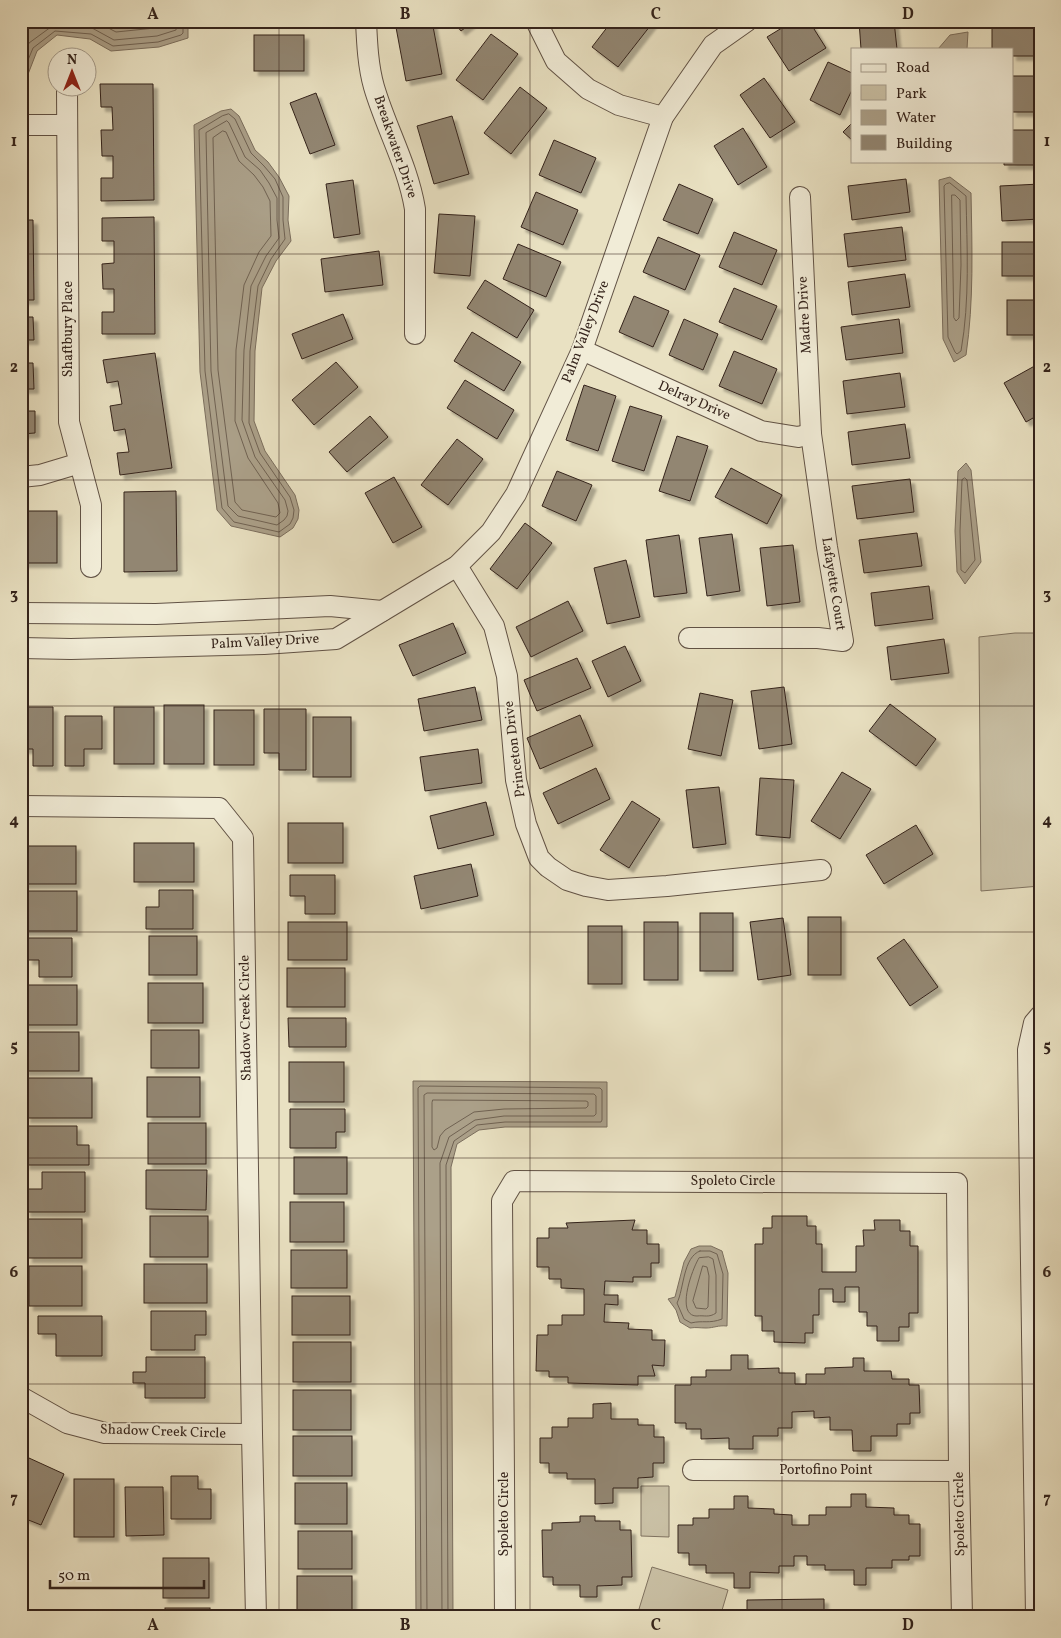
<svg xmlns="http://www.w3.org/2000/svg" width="1061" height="1638" font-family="Vollkorn,serif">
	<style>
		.green { fill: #cac1a6; stroke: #7f7260 }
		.water { fill: #aba089; stroke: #7b6e5d }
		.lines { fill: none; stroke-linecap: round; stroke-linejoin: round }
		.shore { stroke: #706252; stroke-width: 1 }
		.building { fill: #928672; stroke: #34231b; filter: url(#shadow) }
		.minor-casing { stroke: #615245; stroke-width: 22 }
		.minor { stroke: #f1ecd7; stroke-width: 20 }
		.grid { fill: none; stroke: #34231b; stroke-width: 1; stroke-opacity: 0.55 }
		.labels { text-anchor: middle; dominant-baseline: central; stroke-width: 4; stroke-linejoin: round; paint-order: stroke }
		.street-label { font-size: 14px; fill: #34231b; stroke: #f1ecd7 }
		.neatline { fill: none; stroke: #34231b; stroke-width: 2 }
		.grid-label { font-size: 16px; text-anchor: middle; font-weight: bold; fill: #34231b }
	</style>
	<defs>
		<filter id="shadow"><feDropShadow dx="4.5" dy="4.5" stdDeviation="1" flood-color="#0004"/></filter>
	</defs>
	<rect width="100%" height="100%" fill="#e9e1c2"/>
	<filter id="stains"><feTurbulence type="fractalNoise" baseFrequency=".004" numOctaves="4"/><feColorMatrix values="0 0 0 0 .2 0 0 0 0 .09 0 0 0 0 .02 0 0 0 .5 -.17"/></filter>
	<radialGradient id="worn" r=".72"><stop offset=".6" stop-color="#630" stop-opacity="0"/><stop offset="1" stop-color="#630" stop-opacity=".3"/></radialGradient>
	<g class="green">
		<path d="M1015,633H1040V886L981,891L979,637Z"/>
		<path d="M641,1486H669V1537L641,1536Z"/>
		<path d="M652,1567L728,1590L720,1617H665L639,1609Z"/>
	</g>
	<g class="water">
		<path d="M21,21H188V38L159,47L111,51L90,39L57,35L37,51L25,82L21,83Z"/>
		<path d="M968,32L967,49H938L950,35Z"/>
		<path d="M231,109L239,116L255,150L268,162L279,177L289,196L288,220L291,241L276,261L262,288L255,351L254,421L265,451L295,495L299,510L298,519L293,528L280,537L231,526L217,510L200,372L194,125L221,111Z"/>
		<path d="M950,177L971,193C972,246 974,301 966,355L954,362L943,339L939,180Z"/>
		<path d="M966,463L971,470L981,562L965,584L957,572L955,531L958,471Z"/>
		<path d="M413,1081L607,1082V1127H505L479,1130L457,1144L451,1167L453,1617H416Z"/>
		<path d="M699,1246H711L722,1251L728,1273L727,1326C718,1325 714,1328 706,1328C700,1328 696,1327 690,1328L680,1322L676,1310L668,1299L675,1297L684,1262L691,1249Z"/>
	</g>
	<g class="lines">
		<g class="shore">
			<path d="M95,21L116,32L155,28L168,24L169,21"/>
			<path d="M21,62L29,43L55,24L92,28L114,40L157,36L176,30L177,21"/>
			<path d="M21,77L33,48L55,31L91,34L113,46L158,42L181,35L183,33V21"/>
			<path d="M229,114L235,119L251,153L264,166L275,179L283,197V220L285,239L271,259L258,286L250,351L249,423L260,453L290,497L294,510L293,518L290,524L279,532L234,522L222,508L205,371L199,130L222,116Z"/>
			<path d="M227,121L229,123L245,157L260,170L269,183L277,198V220L279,238L266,256L251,286L244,350L242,420L255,457L285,500L288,511L287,516L284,520L277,525L238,516L228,506L211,371L206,133Z"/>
			<path d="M223,131L226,132L239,161L254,175L263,187L270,201L271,236L259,252L244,285L236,350L235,421L248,458L278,503L280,513L276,517L242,510L235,502L218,370L213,138Z"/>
			<path d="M950,183L966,196C967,247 970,300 961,351L957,354L955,352L948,337L944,186L946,184Z"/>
			<path d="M952,195H955L960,200L961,265L959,318L956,321L954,318Z"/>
			<path d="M965,478L967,480L975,560L965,573L961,570L960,531L962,480Z"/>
			<path d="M433,1100L586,1101L588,1102V1106L586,1108L504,1109L474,1112L445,1130L440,1136L437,1148L434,1150L432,1147V1103Z"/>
			<path d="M700,1251H710L717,1254L723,1274L722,1319C709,1324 703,1320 691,1323L684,1319L677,1303C684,1289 683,1257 700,1251Z"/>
			<path d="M709,1257L713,1259L716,1275V1313C709,1318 704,1315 697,1316C675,1316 692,1269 699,1258Z"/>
			<path d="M703,1266L707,1267L709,1276L708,1307L706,1309L696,1308L693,1301Z"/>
			<path d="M421,1617L418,1088L420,1086L600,1088L602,1090V1120L601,1122H505L477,1125L454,1141L446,1165L448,1617"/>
			<path d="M427,1617L424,1095L427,1093L594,1094L596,1096V1114L594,1116H504L475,1120L449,1137L440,1163L442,1617"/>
		</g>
	</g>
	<g class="building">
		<path d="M399,21H432L442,74L406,81L395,22Z"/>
		<path d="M453,21H474L461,31Z"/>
		<path d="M612,21H654L618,67L592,47Z"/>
		<path d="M803,21H809L826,48L789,71L767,37L790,23L792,28Z"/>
		<path d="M859,21H894L897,49H861Z"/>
		<path d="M992,21H1040V56H1012V49H992Z"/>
		<path d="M491,34L518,54L483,100L456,80Z"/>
		<rect x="254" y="35" width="50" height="36"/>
		<path d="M828,62L852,73V90L840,115L810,100Z"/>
		<rect x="1012" y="76" width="28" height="36"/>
		<path d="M764,78L795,122L770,138L740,95Z"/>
		<path d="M100,84H153L154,200L101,201V178H113V156H102L101,130H113L112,107H101Z"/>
		<path d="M520,87L547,108L511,154L484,133Z"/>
		<path d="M316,93L335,145L310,154L290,103Z"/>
		<path d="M452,116L469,174L434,184L417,126Z"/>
		<path d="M852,123V140L843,132Z"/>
		<path d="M743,128L767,167L738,185L714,146Z"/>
		<path d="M1012,130H1040V165H1004V161H1012Z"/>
		<path d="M554,140L596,158L581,193L539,175Z"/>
		<path d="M906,179L910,212L852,220L848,186Z"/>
		<path d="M353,180L360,234L334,238L326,184Z"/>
		<path d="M679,184L713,199L698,234L663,220Z"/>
		<path d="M1040,184V219L1002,221L1000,186Z"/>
		<path d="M536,192L578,210L563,245L521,227Z"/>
		<path d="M439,214L475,216L470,276L434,273Z"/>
		<path d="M154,217L155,334H102V312H114V289H103L102,264L114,263V241H102V218Z"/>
		<path d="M21,220H33L34,300H21Z"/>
		<path d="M902,227L906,260L848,267L844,234Z"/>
		<path d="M734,232L777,250L762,285L719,267Z"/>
		<path d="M658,237L700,255L685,290L643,272Z"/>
		<rect x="1002" y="242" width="38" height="34"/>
		<path d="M518,244L561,262L546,297L503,279Z"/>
		<path d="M379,251L383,285L325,292L321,259Z"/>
		<path d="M905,274L910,307L852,315L848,282Z"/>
		<path d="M485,280L534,310L517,338L467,308Z"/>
		<path d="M734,288L777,306L762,340L719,322Z"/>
		<path d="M634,296L669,311L653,347L619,332Z"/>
		<rect x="1007" y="300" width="33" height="35"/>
		<path d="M343,314L353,339L302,359L292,334Z"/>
		<path d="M21,317H33L34,340H22V363H33L34,389H22L23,411H35V433L21,434Z"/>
		<path d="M684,319L718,334L703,370L669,355Z"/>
		<path d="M899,319L903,353L846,360L841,327Z"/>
		<path d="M472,332L521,362L504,391L454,361Z"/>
		<path d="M734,351L777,369L762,404L719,386Z"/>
		<path d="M155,353L172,468L120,475L117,453L129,452L125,429L114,431L110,406L122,404L118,381L107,383L103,360Z"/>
		<path d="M336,362L358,387L314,425L292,400Z"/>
		<path d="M1040,363V414L1026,422L1004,383Z"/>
		<path d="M900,373L905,407L847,414L843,381Z"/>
		<path d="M465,380L514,410L497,439L447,408Z"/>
		<path d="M584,385L616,396L598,451L566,440Z"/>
		<path d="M630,406L662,416L644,471L612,461Z"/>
		<path d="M370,416L388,437L347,472L329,452Z"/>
		<path d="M905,424L910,458L852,465L848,432Z"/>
		<path d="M677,436L708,446L690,501L659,491Z"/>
		<path d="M457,439L483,459L448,505L421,485Z"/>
		<path d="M731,468L782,495L767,524L715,497Z"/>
		<path d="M557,471L592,485L576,521L542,506Z"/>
		<path d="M394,477L422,527L393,543L365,493Z"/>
		<path d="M910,479L914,512L857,519L852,486Z"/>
		<path d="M176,491L177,571L124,572V492Z"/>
		<rect x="21" y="511" width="36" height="52"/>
		<path d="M525,523L552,543L517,589L490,569Z"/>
		<path d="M917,533L922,566L864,573L859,540Z"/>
		<path d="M732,534L740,591L707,596L699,538Z"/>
		<path d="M679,535L687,593L654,597L646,540Z"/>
		<path d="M793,545L800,602L767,606L760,548Z"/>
		<path d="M626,560L640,617L607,624L594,568Z"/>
		<path d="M929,586L933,619L875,626L871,593Z"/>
		<path d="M568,601L583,631L531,657L516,627Z"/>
		<path d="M453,623L466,653L413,676L399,645Z"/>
		<path d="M944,639L949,673L891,680L887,647Z"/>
		<path d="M625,646L641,681L608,697L592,661Z"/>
		<path d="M577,658L591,688L537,711L524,680Z"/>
		<path d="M475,687L482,720L424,731L418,699Z"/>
		<path d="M784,687L792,744L759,749L751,691Z"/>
		<path d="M700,693L733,700L721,756L688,749Z"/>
		<path d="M890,704L936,739L916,766L869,731Z"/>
		<rect x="164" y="705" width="40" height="59"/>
		<path d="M21,707H53V766H33V749H21Z"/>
		<rect x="114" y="707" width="40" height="57"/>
		<path d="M264,709H306V770H279V753H264Z"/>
		<rect x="214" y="710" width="40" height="55"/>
		<path d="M580,715L593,746L540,769L527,738Z"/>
		<path d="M65,716H102V749H84V766H65Z"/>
		<rect x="313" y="717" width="38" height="60"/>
		<path d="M478,749L482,783L425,791L420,757Z"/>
		<path d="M596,768L610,799L558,824L543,793Z"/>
		<path d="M842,772L871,789L840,839L811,821Z"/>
		<path d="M760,778L794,780L790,838L756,835Z"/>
		<path d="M719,787L726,844L693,848L686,790Z"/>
		<path d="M632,801L660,819L629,868L600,850Z"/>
		<path d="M486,802L494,835L438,849L430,816Z"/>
		<rect x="288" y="823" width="55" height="40"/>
		<path d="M916,825L933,854L884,884L866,855Z"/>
		<rect x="134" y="843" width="60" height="39"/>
		<rect x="22" y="846" width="54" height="38"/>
		<path d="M471,864L478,896L421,909L414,876Z"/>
		<path d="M290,875H335V914H305V896H290Z"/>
		<path d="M159,890H193V929H146V907H159Z"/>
		<rect x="22" y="891" width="55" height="40"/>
		<rect x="700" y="913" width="33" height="58"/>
		<rect x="808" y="917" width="33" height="58"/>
		<path d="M783,918L791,975L758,980L750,922Z"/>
		<rect x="288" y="922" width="59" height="38"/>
		<rect x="644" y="922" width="34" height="58"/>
		<rect x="588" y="926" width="34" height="58"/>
		<rect x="149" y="936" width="48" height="39"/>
		<path d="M28,938H72V977H39V960H28Z"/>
		<path d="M904,939L938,987L910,1006L877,958Z"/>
		<rect x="287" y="968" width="58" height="39"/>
		<rect x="148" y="983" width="55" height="40"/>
		<rect x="23" y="985" width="54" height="40"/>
		<path d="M288,1018H346V1047H289Z"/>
		<rect x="151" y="1030" width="48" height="38"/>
		<rect x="24" y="1032" width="55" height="39"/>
		<rect x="289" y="1062" width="55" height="40"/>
		<rect x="147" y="1077" width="53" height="40"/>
		<rect x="26" y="1078" width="66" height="40"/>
		<path d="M290,1109H345V1132H336V1148H290Z"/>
		<rect x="148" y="1123" width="58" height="41"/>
		<path d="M25,1126H77V1145H89V1165H25Z"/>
		<rect x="294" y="1157" width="53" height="37"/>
		<path d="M146,1170H207L206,1210L146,1209Z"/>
		<path d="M42,1172H85V1212H26V1189H42Z"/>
		<rect x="290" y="1202" width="54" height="40"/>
		<rect x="150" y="1216" width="58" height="41"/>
		<path d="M772,1216H807V1226H816V1244H822V1272H856V1246H864L863,1230H875L874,1220H900V1231H910V1246H918V1313H909V1327H899V1341H877V1326H867V1312H859V1287H845V1302H833V1289H819V1315H813V1333H805V1343L774,1342V1331H762V1316H755V1244H763V1228H772Z"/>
		<rect x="28" y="1219" width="54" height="39"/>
		<path d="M635,1220L632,1230H647V1244H659V1263H651V1277H633V1282L605,1281L604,1295H618V1305L605,1304L604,1322L629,1323L628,1329L652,1330V1340H665L664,1366L652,1365L655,1376H638V1385L568,1383V1377H549V1371H536L537,1335H548V1325H562V1315H584V1289L561,1288V1279H549V1267H537V1238H549V1228H568L566,1223Z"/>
		<rect x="291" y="1250" width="56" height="38"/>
		<rect x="144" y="1264" width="63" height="39"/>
		<rect x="29" y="1266" width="53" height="40"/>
		<rect x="292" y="1296" width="58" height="39"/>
		<path d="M151,1311H206V1335H195V1350H151Z"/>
		<path d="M38,1316H102V1356H56V1334H38Z"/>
		<rect x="293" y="1342" width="58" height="40"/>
		<path d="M731,1355H748V1369L779,1368V1373H795V1384H806V1374H825V1368L853,1367V1358H864V1371H891L892,1379H909V1385H919L920,1413H910V1424H897V1436H871V1451H853L852,1430H830V1417L814,1418V1411L792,1412V1428H778V1436H753V1449H729V1438L701,1439V1429H686V1423H675V1385H691V1377H706V1370H731Z"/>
		<path d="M146,1357H205V1398H145V1383H133V1372H146Z"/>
		<rect x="293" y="1390" width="58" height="40"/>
		<path d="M611,1403V1419H638V1425H654V1437H664V1463H653V1477L638,1478V1488H613V1503L595,1504V1479H567V1473H549V1463H540V1438H552V1427H568V1418H593V1404Z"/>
		<rect x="293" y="1436" width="59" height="40"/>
		<path d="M29,1458L64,1474L41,1525L21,1517V1474Z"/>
		<path d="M171,1476H198V1489H211V1519H171Z"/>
		<rect x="74" y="1479" width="40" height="58"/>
		<rect x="295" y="1483" width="52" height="41"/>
		<path d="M125,1487H163L164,1535L126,1536Z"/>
		<path d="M851,1494H866V1507L894,1508V1515H909V1524H920V1556H909V1560H892V1568H866V1585H854V1570H825V1565H807V1556H794V1566H779V1573L750,1572V1588H734V1573H706V1565H689V1553H678V1525H693V1518H709V1509H734V1496H748V1508L774,1509V1514L792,1515V1525H809V1515H826V1507H851Z"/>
		<path d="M580,1516H595V1521H620V1530H631L632,1577H622V1585L597,1586V1597H580V1585H553V1577H543L542,1530H552V1523L580,1522Z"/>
		<rect x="298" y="1531" width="54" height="38"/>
		<rect x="163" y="1558" width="46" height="40"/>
		<rect x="297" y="1576" width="55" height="39"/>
		<path d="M824,1599V1613L888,1612V1617H747V1600Z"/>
		<rect x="165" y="1608" width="45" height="9"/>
		<path d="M570,1610L591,1617H554L556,1612L568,1616Z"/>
		<path d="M598,1610L613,1615V1617H595Z"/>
	</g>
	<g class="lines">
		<g class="minor-casing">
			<g id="minor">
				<path d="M366,21C367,43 368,66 374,87C386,128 408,166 415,209V334"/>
				<path d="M536,21L556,61L588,89L619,105L663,117"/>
				<path d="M67,88L69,422L91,505V567"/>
				<path d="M21,125H67"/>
				<path d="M582,350L761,431L798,437L811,434"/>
				<path d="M21,477L40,475L80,463"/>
				<path d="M457,566L494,626L507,676L516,780L526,824L539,858L548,867L567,880L586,886L608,890L667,886L821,870"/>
				<path d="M21,613L156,614L330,606L382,611"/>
				<path d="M689,638H818L843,641L827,547L811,434L800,197"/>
				<path d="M21,648L71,649L264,644L336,639L457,566L491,532L516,494L582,350L663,117L713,45L747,21"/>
				<path d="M21,806L219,808L243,838L252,1434L256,1617"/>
				<path d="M21,1397L67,1423L105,1433L252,1434"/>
				<path d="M693,1470L959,1471"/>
				<path d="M505,1617L502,1201L514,1181L957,1183L959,1471L962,1617"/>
				<path d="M1036,1617L1028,1050L1034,1023L1040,1016"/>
			</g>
		</g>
		<use href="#minor" class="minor"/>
	</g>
	<path class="grid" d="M279,21V1617M530,21V1617M782,21V1617M21,254H1040M21,480H1040M21,706H1040M21,932H1040M21,1158H1040M21,1384H1040"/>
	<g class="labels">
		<g class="street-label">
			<text transform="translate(395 147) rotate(71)">Breakwater Drive</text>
			<text transform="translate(805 315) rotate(-93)">Madre Drive</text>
			<text transform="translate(68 329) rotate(-90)">Shaftbury Place</text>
			<text transform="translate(586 332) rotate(-69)">Palm Valley Drive</text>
			<text transform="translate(694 401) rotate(24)">Delray Drive</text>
			<text transform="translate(833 584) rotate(81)">Lafayette Court</text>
			<text transform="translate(265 642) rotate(-3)">Palm Valley Drive</text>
			<text transform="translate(515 749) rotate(-97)">Princeton Drive</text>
			<text transform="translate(246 1018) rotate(-91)">Shadow Creek Circle</text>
			<text x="733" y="1181">Spoleto Circle</text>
			<text transform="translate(163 1432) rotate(2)">Shadow Creek Circle</text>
			<text x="826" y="1470">Portofino Point</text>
			<text transform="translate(504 1514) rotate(-90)">Spoleto Circle</text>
			<text transform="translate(960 1514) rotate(-91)">Spoleto Circle</text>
		</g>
	</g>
	<rect width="1061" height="1638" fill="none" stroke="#e9e1c2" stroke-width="55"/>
	<rect x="851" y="48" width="162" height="115" fill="#f1ecd7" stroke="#a59c8c"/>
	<rect x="861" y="64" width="25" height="8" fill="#f1ecd7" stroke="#a59c8c"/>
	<text x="896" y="72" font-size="15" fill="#34231b">Road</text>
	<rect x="861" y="85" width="25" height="15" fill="#cac1a6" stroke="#a59c8c"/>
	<text x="896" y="98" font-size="15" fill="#34231b">Park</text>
	<rect x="861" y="110" width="25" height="15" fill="#aba089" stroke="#a59c8c"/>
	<text x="896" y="122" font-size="15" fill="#34231b">Water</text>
	<rect x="861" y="135" width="25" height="15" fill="#928672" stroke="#a59c8c"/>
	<text x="896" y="148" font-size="15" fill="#34231b">Building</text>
	<g transform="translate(72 72)"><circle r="24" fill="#f1ecd7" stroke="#a59c8c"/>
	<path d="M0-4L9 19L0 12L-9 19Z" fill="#8f2418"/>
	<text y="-8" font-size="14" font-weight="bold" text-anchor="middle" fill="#34231b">N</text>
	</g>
	<path d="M50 1580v8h154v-8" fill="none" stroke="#34231b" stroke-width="2.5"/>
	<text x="58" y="1580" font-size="15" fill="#34231b" stroke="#f1ecd7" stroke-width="4" paint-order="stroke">50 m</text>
	<rect x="28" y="28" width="1006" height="1582" class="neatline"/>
	<g class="grid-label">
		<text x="153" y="19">A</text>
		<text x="405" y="19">B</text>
		<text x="656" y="19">C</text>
		<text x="908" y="19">D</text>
		<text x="14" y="146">1</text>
		<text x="1047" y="146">1</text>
		<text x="14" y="372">2</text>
		<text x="1047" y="372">2</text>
		<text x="14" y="599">3</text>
		<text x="1047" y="599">3</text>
		<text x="14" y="825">4</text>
		<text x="1047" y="825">4</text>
		<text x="14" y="1051">5</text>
		<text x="1047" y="1051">5</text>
		<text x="14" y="1277">6</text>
		<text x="1047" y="1277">6</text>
		<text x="14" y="1503">7</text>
		<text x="1047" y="1503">7</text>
		<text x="153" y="1630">A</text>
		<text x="405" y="1630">B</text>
		<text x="656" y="1630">C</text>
		<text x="908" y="1630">D</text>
	</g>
	<rect width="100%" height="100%" filter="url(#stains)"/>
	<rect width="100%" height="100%" fill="url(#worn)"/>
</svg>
